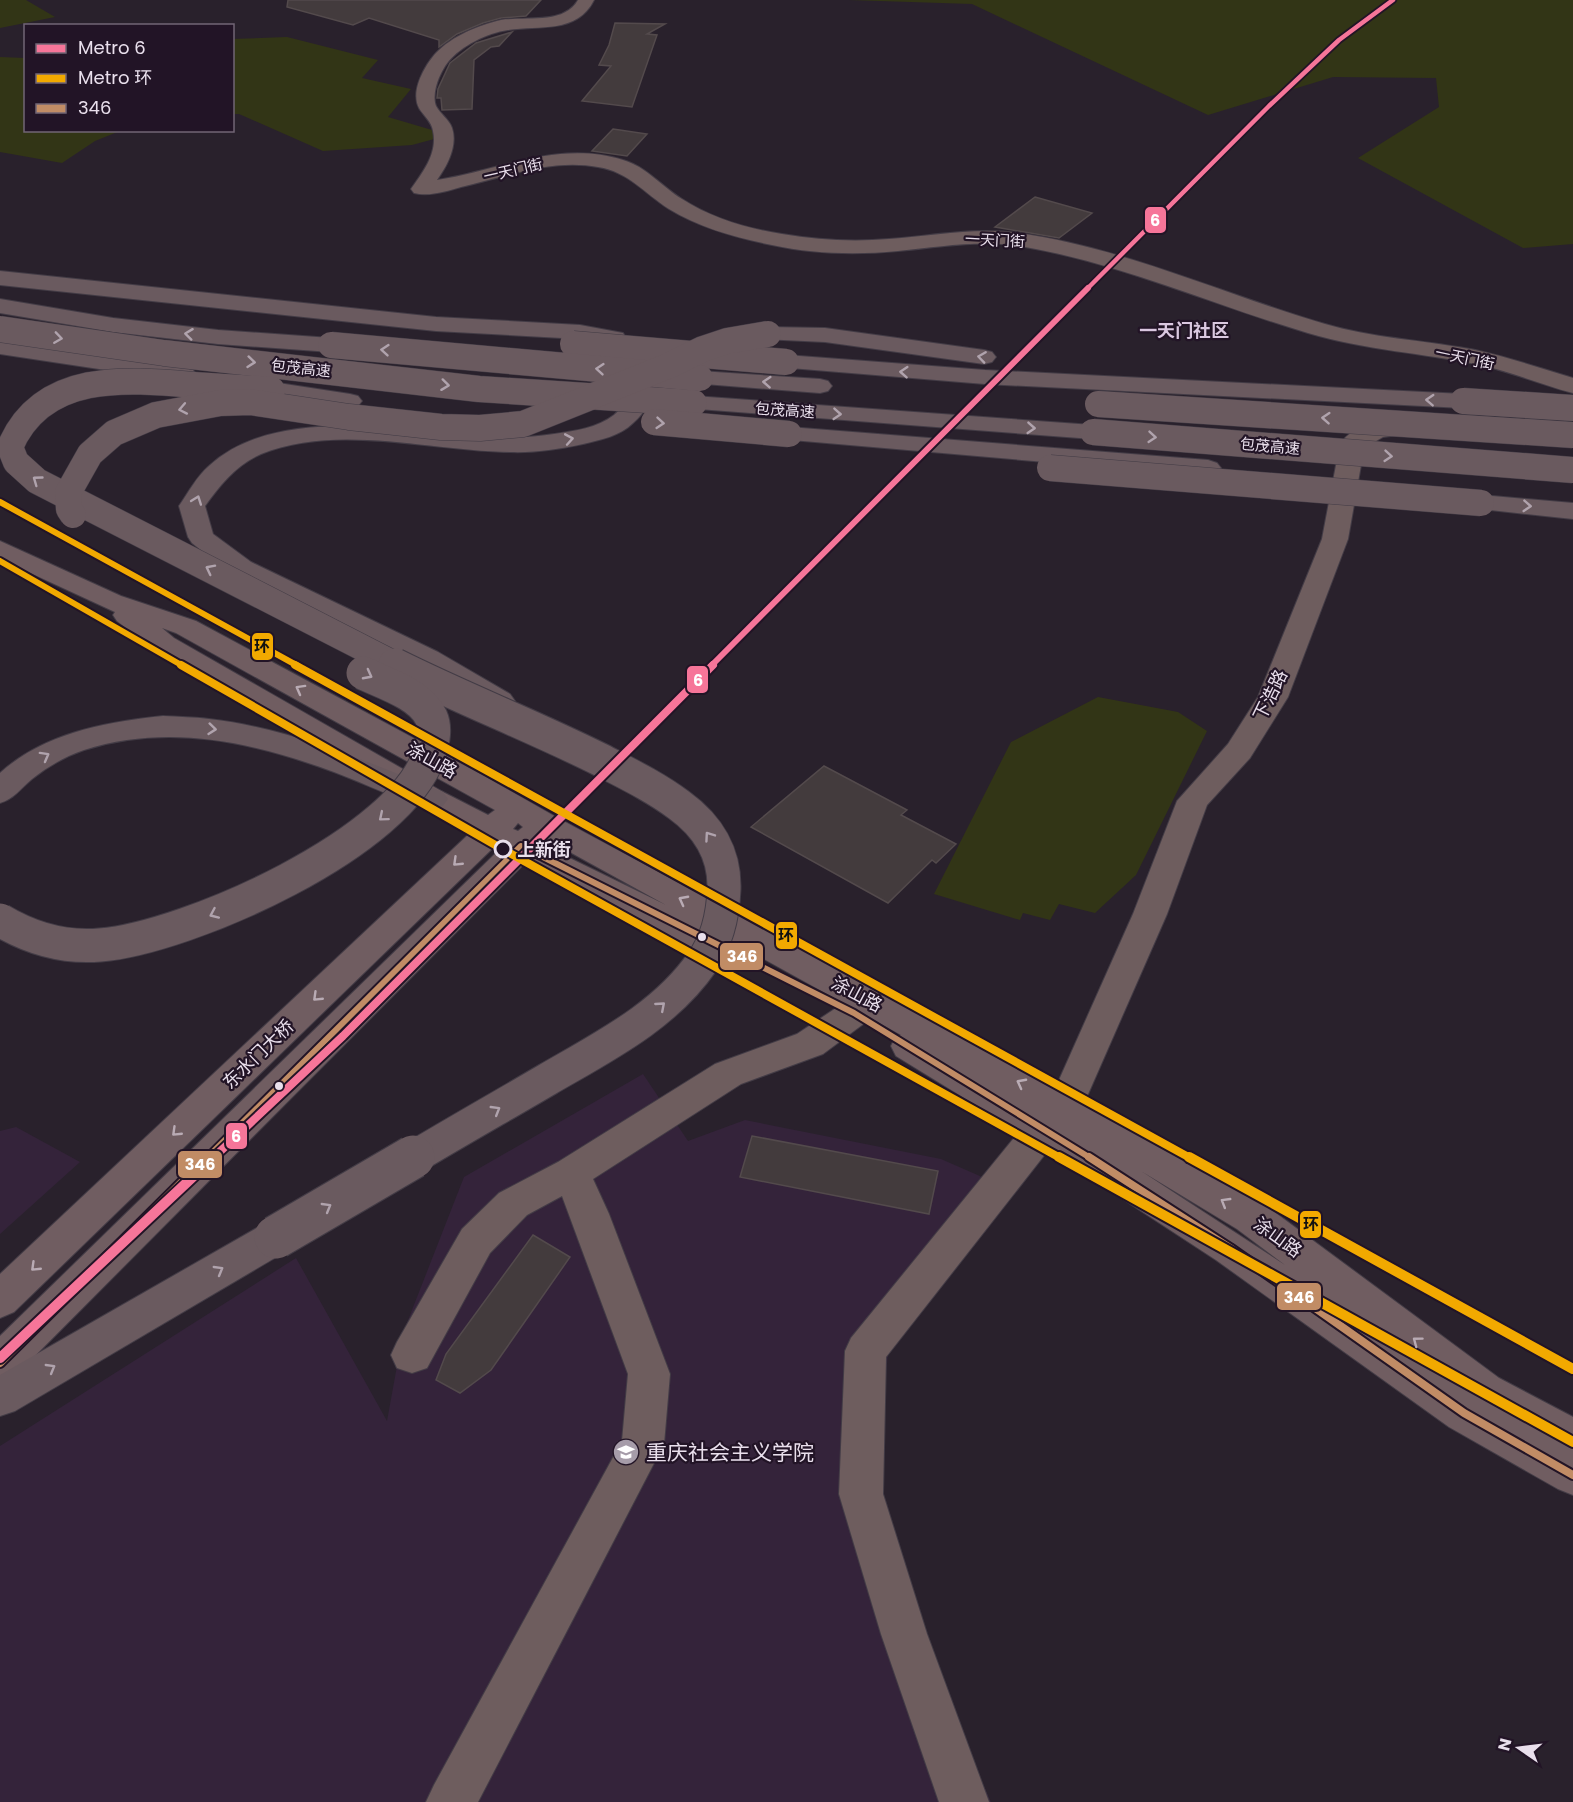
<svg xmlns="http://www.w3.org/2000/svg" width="1573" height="1802" font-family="Poppins,'Noto Sans SC',sans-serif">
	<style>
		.built { fill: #34233a }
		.green { fill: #323516 }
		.building { fill: #433b3d; stroke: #534a4c; stroke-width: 1.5 }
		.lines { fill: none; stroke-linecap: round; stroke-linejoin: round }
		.minor-casing { stroke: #433c46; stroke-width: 2 }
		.major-casing { stroke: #433c46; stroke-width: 2 }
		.highway-casing { stroke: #433c46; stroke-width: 2 }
		.minor { fill: #6e5d5e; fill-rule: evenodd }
		.major { fill: #705d61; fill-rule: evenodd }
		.highway { fill: #6a5a5f; fill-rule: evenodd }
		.highway-bridge-far2-casing { stroke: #433c46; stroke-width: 27; stroke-linecap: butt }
		.highway-bridge-far1-casing { stroke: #433c46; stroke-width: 35; stroke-linecap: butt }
		.highway-bridge-casing { stroke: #433c46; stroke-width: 45; stroke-linecap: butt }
		.highway-bridge-far2 { stroke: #6a5a5f; stroke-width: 26 }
		.highway-bridge-far1 { stroke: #6a5a5f; stroke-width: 33 }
		.highway-bridge { stroke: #6a5a5f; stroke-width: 43 }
		.bus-1-far1-casing { stroke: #221426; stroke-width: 10 }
		.bus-1-casing { stroke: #221426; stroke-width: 12 }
		.bus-1-far1 { stroke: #c18c65; stroke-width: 6 }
		.bus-1 { stroke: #c18c65; stroke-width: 8 }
		.metro-1-far3-casing { stroke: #221426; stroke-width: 8 }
		.metro-1-far2-casing { stroke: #221426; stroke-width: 10 }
		.metro-1-far1-casing { stroke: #221426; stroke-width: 12 }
		.metro-1-casing { stroke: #221426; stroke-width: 14 }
		.metro-2-far2-casing { stroke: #221426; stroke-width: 10 }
		.metro-2-far1-casing { stroke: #221426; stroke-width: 12 }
		.metro-2-casing { stroke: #221426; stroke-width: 14 }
		.metro-1-far3 { stroke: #f67599; stroke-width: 4.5 }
		.metro-1-far2 { stroke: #f67599; stroke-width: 6 }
		.metro-1-far1 { stroke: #f67599; stroke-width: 8 }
		.metro-1 { stroke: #f67599; stroke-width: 10 }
		.metro-2-far2 { stroke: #f2a900; stroke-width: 6 }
		.metro-2-far1 { stroke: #f2a900; stroke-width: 8 }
		.metro-2 { stroke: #f2a900; stroke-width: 10 }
		.oneway { stroke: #b0a3ad }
		.oneway2 { stroke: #b9abb4 }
		.stop-dot { fill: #221426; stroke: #e9dfec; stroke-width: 3 }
		.bus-dot { fill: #e9dfec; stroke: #221426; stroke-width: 2 }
		.labels { text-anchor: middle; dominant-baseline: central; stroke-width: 4.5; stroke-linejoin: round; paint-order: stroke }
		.far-street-label { font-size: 15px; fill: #e9dfec; stroke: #221426 }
		.far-quarter-label { font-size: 18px; font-weight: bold; fill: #dac7e0; stroke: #221426 }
		.street-label { font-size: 18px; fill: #e9dfec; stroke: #221426 }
		.stop-label { font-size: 18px; font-weight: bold; fill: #e9dfec; stroke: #221426; text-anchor: start }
		.near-poi-label { font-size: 21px; fill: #e9dfec; stroke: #221426; text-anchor: start }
		.line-badge { stroke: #221426; stroke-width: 2 }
		.badge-label { font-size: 16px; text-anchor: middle; font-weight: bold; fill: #fff }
		.pale-badge-label { font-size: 16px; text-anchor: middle; font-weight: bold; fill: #111 }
	</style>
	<rect width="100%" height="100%" fill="#29212c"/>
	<g class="built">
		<path d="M643,1074L688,1141L745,1120L941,1159L1014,1191L888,1355L873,1482L958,1727L991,1802H0V1446L296,1258L387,1421L403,1333L464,1177Z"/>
		<path d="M16,1127L80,1162L0,1234V1131Z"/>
	</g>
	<g class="green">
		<path d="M0,0H26L55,17L0,28Z"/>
		<path d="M849,0H1573V244L1523,248L1358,158L1439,107L1436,78L1333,77L1208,115L972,4Z"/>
		<path d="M287,37L378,60L362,78L411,89L388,117L449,135L412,145L323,151L239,114H233L232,39Z"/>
		<path d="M0,57L25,58L26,130L120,131L95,141L62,163L0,152Z"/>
		<path d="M1098,697L1178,712L1207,731L1136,875L1095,913L1059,904L1050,920L1023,913L1020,920L934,894L1011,742Z"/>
	</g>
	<g class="building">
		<path d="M288,0H541L526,16L501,18L483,23L457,34L439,47V40L369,18L353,25L287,7Z"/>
		<path d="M615,23L665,24L647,34L657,35L632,107L582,101L611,66L599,65L609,45Z"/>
		<path d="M512,32L499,46L491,47L474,60L472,109L442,110L441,98H437L438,89L450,63L476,43Z"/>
		<path d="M613,129L647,134L627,156L592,151Z"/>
		<path d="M1035,197L1092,213L1059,238L995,227Z"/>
		<path d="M824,766L907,810L901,815L956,844L936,863L932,860L888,903L751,827Z"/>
		<path d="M752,1136L938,1171L929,1214L740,1177Z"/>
		<path d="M533,1235L570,1257L491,1370L460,1393L436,1380L446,1354Z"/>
	</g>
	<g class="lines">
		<g class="minor-casing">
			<g id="minor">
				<path d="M578,0H594C577,34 540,25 508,30C487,33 461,46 448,62C440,72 431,93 436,106C440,114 449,119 452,128C458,146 447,166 437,180C499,170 560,140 623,160C647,167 662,187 682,199C711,218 749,229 782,234C817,240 853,242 889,239C932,236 975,227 1018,233C1125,248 1222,294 1325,324C1372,338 1422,340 1470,349C1506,356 1539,368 1573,378V393C1542,385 1512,372 1480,365C1423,353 1365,350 1308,333C1213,305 1123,264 1025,247C982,239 941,247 898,251C857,255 813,254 772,245C737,238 700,228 669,209C644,193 629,172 598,167C552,158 505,177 461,187C447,191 429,197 414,193L411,189C423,172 438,153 433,131C432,122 423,115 419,108C410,91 425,65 436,53C452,36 479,25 501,20C525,16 564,25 578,0Z"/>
				<path d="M1413,420L1422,422L1425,427L1422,432L1383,437L1364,448L1348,539L1288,697L1250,758L1207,805L1167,914L1078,1117L1057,1139L886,1357L883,1494L927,1634L989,1802H939L881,1634L839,1494L845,1351L851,1338L1031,1117L1051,1098L1133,914L1177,801L1228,744L1258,697L1322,539L1340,444C1355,421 1389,422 1413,420Z"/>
				<path d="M854,1000L866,1004L872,1013L866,1022L823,1054L741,1084L593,1179L609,1214L670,1374L664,1444L478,1802H426L434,1785L622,1441L628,1374L562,1196L527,1215L490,1253L427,1368L412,1373L397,1368L391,1355L397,1342L462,1229L499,1193L558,1162L715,1064L797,1034L842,1004Z"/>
			</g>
		</g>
		<g class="major-casing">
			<path id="major" d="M0,541L121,596L196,621L486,777L556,817L1078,1097L1265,1205L1499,1378L1573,1417V1495L1558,1489L1449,1427L1216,1260L1031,1139L896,1056L891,1046L896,1036L901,1035L755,954L751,965L739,969L727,965L525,863L15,1376L0,1382V1336L500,849L495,846L14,1312L0,1318V1274L470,833L154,650L117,621L113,615L115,612L0,559ZM162,628L176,633L495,810L488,815L443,792L174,638ZM518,823L523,827L518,831L513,829ZM548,840L666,905L543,845ZM1141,1171L1237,1229L1285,1265Z"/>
		</g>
		<g class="highway-casing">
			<g id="highway">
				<path d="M0,271L436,317L580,325L623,333L626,338L623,343L615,345L580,339L436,331L0,285Z"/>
				<path d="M0,299L113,318L218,330L331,338L339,340L343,345L339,350L331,352L218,344L113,332L0,313Z"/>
				<path d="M768,327L825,328L984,350L992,352L996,357L992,362L984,364L825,342L760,339L757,334L760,329Z"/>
				<path d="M0,340L185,368L193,370L197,375L193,380L185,382L0,354Z"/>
				<path d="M786,355L985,370L1463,394L1471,396L1475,401L1471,406L1463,408L985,384L778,367L774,362L778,357Z"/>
				<path d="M645,364L653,366L660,381C653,396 646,412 633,423C620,436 600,440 583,444C560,449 534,453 510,452C431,451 337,423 261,454C236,465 220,485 205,506L213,534L251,562L438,652L510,694L515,701L510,708L500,710L490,708L418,664L231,574L192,543L188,537L179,506C188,493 197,476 209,466C281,400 420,435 509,437C524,438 539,436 554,434C575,431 597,428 614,415C625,406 631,393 636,381L633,371L637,366Z"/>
				<path d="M700,371L820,379L828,381L832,386L828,391L820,393L692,383L688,378L692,373Z"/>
				<path d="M239,377L350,394L358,396L362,401L358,406L350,408L231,389L227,384L231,379Z"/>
				<path d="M694,396L1093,425L1102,427L1105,432L1102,437L1093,439L685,408L682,403L685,398Z"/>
				<path d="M789,427L1208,460L1217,463L1221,468L1217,473L1208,476L780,439L777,434L780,429Z"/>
				<path d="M1481,495L1573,503V519L1472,508L1468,503L1472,498Z"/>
				<path d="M163,716C179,717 194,717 209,719C290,728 368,762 443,792L448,799L443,806L432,810C398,800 366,784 334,772C252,742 169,723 84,750C66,756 47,767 32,779C21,788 14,799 0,803V773C44,733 106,722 163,716Z"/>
				<path d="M276,1220L290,1225L296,1237L290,1249L15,1411L0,1416V1375L262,1225Z"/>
			</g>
		</g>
		<use href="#minor" class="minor"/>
		<use href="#major" class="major"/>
		<use href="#highway" class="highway"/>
		<g class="highway-bridge-far2-casing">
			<g id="highway-bridge-far2">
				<path d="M0,329L164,353L479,389L694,403"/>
				<path d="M573,344L786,362"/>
				<path d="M331,345L700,378"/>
				<path d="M272,390C246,388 220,387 194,385C127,379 42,371 10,447L16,462L37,481L398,666"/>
				<path d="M1463,401L1573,408"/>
				<path d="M1098,404L1573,435"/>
				<path d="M654,422L789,434"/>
				<path d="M1093,432L1573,470"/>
				<path d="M1050,468L1481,503"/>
				<path d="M73,515L69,509L68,493L90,454L114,433L156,415L220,403L250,402L349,417L441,427L480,428L523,424L668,366L703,349L727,341L768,334"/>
			</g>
		</g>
		<g class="highway-bridge-far1-casing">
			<g id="highway-bridge-far1">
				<path d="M395,665C463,699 533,726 601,760C628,774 655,787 679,805C708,826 725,854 724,889C723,915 717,941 702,962C665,1016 603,1047 548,1079C502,1106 456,1132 411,1159"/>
				<path d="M0,920C30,938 65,948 100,945C187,938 404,842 430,752C433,741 436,728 431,717C420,694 384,683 363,673"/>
			</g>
		</g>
		<g class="highway-bridge-casing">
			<path id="highway-bridge" d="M276,1237L413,1157"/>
		</g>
		<use href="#highway-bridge-far2" class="highway-bridge-far2"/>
		<use href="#highway-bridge-far1" class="highway-bridge-far1"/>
		<use href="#highway-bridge" class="highway-bridge"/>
		<g class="bus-1-far1-casing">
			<path id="bus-1-far1" d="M206,1159L521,846L854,1013L1092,1159"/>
		</g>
		<g class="bus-1-casing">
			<g id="bus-1">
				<path d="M1089,1157L1230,1248L1464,1413L1573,1475"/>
				<path d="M0,1363L207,1157"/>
			</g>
		</g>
		<use href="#bus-1-far1" class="bus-1-far1"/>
		<use href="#bus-1" class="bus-1"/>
		<g class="metro-1-far3-casing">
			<path id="metro-1-far3" d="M1087,289L1269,106L1339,40L1393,0"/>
		</g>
		<g class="metro-1-far2-casing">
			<path id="metro-1-far2" d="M711,666L1088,288"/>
		</g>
		<g class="metro-1-far1-casing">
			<path id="metro-1-far1" d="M212,1159L343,1036L713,665"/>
		</g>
		<g class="metro-1-casing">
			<path id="metro-1" d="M0,1358L214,1157"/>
		</g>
		<g class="metro-2-far2-casing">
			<g id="metro-2-far2">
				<path d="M0,502L298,666"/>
				<path d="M0,561L183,666"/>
			</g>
		</g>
		<g class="metro-2-far1-casing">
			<g id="metro-2-far1">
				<path d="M181,665L497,846L1062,1159"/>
				<path d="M295,665L1192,1159"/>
			</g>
		</g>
		<g class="metro-2-casing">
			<g id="metro-2">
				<path d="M1059,1157L1573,1442"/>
				<path d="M1189,1157L1573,1369"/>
			</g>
		</g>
		<use href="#metro-1-far3" class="metro-1-far3"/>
		<use href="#metro-1-far2" class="metro-1-far2"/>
		<use href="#metro-1-far1" class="metro-1-far1"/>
		<use href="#metro-1" class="metro-1"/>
		<use href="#metro-2-far2" class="metro-2-far2"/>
		<use href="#metro-2-far1" class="metro-2-far1"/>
		<use href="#metro-2" class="metro-2"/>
	</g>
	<defs><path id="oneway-chevron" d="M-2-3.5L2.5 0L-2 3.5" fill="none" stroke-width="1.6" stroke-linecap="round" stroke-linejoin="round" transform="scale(1.5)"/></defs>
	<g class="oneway">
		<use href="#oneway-chevron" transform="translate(189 334) rotate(-173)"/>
		<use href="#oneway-chevron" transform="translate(58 338) rotate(8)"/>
		<use href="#oneway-chevron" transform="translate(385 350) rotate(-175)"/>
		<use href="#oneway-chevron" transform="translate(982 357) rotate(-172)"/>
		<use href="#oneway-chevron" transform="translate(251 362) rotate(6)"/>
		<use href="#oneway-chevron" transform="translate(600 369) rotate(-175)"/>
		<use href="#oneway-chevron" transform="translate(904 372) rotate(-176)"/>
		<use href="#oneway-chevron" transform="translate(767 382) rotate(-176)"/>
		<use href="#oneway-chevron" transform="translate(445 385) rotate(7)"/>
		<use href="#oneway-chevron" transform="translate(1430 400) rotate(-177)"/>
		<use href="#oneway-chevron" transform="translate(183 409) rotate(169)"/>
		<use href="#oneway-chevron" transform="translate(837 414) rotate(4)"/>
		<use href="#oneway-chevron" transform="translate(1326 418) rotate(-176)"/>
		<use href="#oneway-chevron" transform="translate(660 423) rotate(5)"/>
		<use href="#oneway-chevron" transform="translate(1031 428) rotate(4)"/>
		<use href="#oneway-chevron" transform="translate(1152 437) rotate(5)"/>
		<use href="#oneway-chevron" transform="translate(569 439) rotate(-10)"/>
		<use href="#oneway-chevron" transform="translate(1388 456) rotate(5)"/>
		<use href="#oneway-chevron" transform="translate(37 480) rotate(-144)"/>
		<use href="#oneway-chevron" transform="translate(197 500) rotate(-70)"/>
		<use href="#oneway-chevron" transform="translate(1527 506) rotate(4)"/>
		<use href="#oneway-chevron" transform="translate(210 569) rotate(-153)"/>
		<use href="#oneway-chevron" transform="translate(368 675) rotate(28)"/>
		<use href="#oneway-chevron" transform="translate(212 729) rotate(6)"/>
		<use href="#oneway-chevron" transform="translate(45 756) rotate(-29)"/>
		<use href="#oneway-chevron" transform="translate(383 817) rotate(140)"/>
		<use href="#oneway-chevron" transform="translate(709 836) rotate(-125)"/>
		<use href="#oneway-chevron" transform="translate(214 914) rotate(156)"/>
		<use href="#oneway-chevron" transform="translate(661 1006) rotate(-41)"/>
		<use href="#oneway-chevron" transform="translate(496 1110) rotate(-31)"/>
		<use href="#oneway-chevron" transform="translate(327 1207) rotate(-30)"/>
		<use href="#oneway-chevron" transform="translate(219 1270) rotate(-30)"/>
		<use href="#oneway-chevron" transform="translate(51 1368) rotate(-30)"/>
	</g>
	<g class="oneway2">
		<use href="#oneway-chevron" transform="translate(300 689) rotate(-151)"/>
		<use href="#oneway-chevron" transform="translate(457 862) rotate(136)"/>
		<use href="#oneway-chevron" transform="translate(683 900) rotate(-152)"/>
		<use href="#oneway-chevron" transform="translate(317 997) rotate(136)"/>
		<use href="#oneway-chevron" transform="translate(1021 1083) rotate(-152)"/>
		<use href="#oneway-chevron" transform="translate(176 1132) rotate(136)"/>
		<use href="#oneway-chevron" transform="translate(1225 1202) rotate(-149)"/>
		<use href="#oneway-chevron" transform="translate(35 1267) rotate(136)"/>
		<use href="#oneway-chevron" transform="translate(1417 1341) rotate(-143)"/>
	</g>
	<defs>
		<g id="university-disc" transform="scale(1.35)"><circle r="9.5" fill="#a69ca9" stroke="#221426"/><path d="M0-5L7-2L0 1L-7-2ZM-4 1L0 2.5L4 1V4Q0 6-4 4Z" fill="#fff"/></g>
	</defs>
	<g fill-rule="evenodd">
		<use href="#university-disc" x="626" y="1452"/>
	</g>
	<circle class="stop-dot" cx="503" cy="849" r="8"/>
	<g class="bus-dot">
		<circle cx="702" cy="937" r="5"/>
		<circle cx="279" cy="1086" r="5"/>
	</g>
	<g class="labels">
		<g class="far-street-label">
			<text transform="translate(513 170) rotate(-13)">一天门街</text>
			<text transform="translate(995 240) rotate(3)">一天门街</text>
			<text transform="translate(1465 358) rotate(12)">一天门街</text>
			<text transform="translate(301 368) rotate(6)">包茂高速</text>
			<text transform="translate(785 410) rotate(4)">包茂高速</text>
			<text transform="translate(1270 446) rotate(5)">包茂高速</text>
		</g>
		<g class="far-quarter-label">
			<text x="1184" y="330">一天门社区</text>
		</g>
		<g class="street-label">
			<text transform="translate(1270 695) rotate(-64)">下浩路</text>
			<text transform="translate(432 760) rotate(29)">涂山路</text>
			<text transform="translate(857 994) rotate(28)">涂山路</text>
			<text transform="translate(258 1054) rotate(-44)">东水门大桥</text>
			<text transform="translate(1278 1237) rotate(36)">涂山路</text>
		</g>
		<g class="stop-label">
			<text x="517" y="849">上新街</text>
		</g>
		<g class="near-poi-label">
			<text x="646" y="1452">重庆社会主义学院</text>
		</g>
	</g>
	<g class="line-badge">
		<rect x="1144" y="206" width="23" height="28" rx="6" fill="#f67599"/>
		<rect x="251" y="632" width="23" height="29" rx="6" fill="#f2a900"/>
		<rect x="686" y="665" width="23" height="29" rx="6" fill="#f67599"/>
		<rect x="775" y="921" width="23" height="29" rx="6" fill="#f2a900"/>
		<rect x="719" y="942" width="45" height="29" rx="6" fill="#c18c65"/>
		<rect x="225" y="1122" width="23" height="28" rx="6" fill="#f67599"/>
		<rect x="177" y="1150" width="46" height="29" rx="6" fill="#c18c65"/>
		<rect x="1299" y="1210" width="23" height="29" rx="6" fill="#f2a900"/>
		<rect x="1276" y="1282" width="46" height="29" rx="6" fill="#c18c65"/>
	</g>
	<g class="badge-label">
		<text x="1155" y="226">6</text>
		<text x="698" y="686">6</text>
		<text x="742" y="962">346</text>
		<text x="236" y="1142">6</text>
		<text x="200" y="1170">346</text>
		<text x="1299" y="1303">346</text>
	</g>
	<g class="pale-badge-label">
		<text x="262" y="652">环</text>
		<text x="786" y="941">环</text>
		<text x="1311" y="1230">环</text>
	</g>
	<rect x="24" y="24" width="210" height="108" fill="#221426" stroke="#726575" stroke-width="1.5"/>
	<rect x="36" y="44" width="30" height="9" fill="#f67599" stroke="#726575" stroke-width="1.5"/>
	<text x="78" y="54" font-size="18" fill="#e9dfec">Metro 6</text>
	<rect x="36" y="74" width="30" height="9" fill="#f2a900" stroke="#726575" stroke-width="1.5"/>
	<text x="78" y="84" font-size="18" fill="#e9dfec">Metro 环</text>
	<rect x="36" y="104" width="30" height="9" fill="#c18c65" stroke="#726575" stroke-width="1.5"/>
	<text x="78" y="114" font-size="18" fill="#e9dfec">346</text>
	<g transform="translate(1519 1748) rotate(284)" stroke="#221426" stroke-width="4.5" paint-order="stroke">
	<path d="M0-4.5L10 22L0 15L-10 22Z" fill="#e9dfec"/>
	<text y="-9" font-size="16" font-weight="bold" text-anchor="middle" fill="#e9dfec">N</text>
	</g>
</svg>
